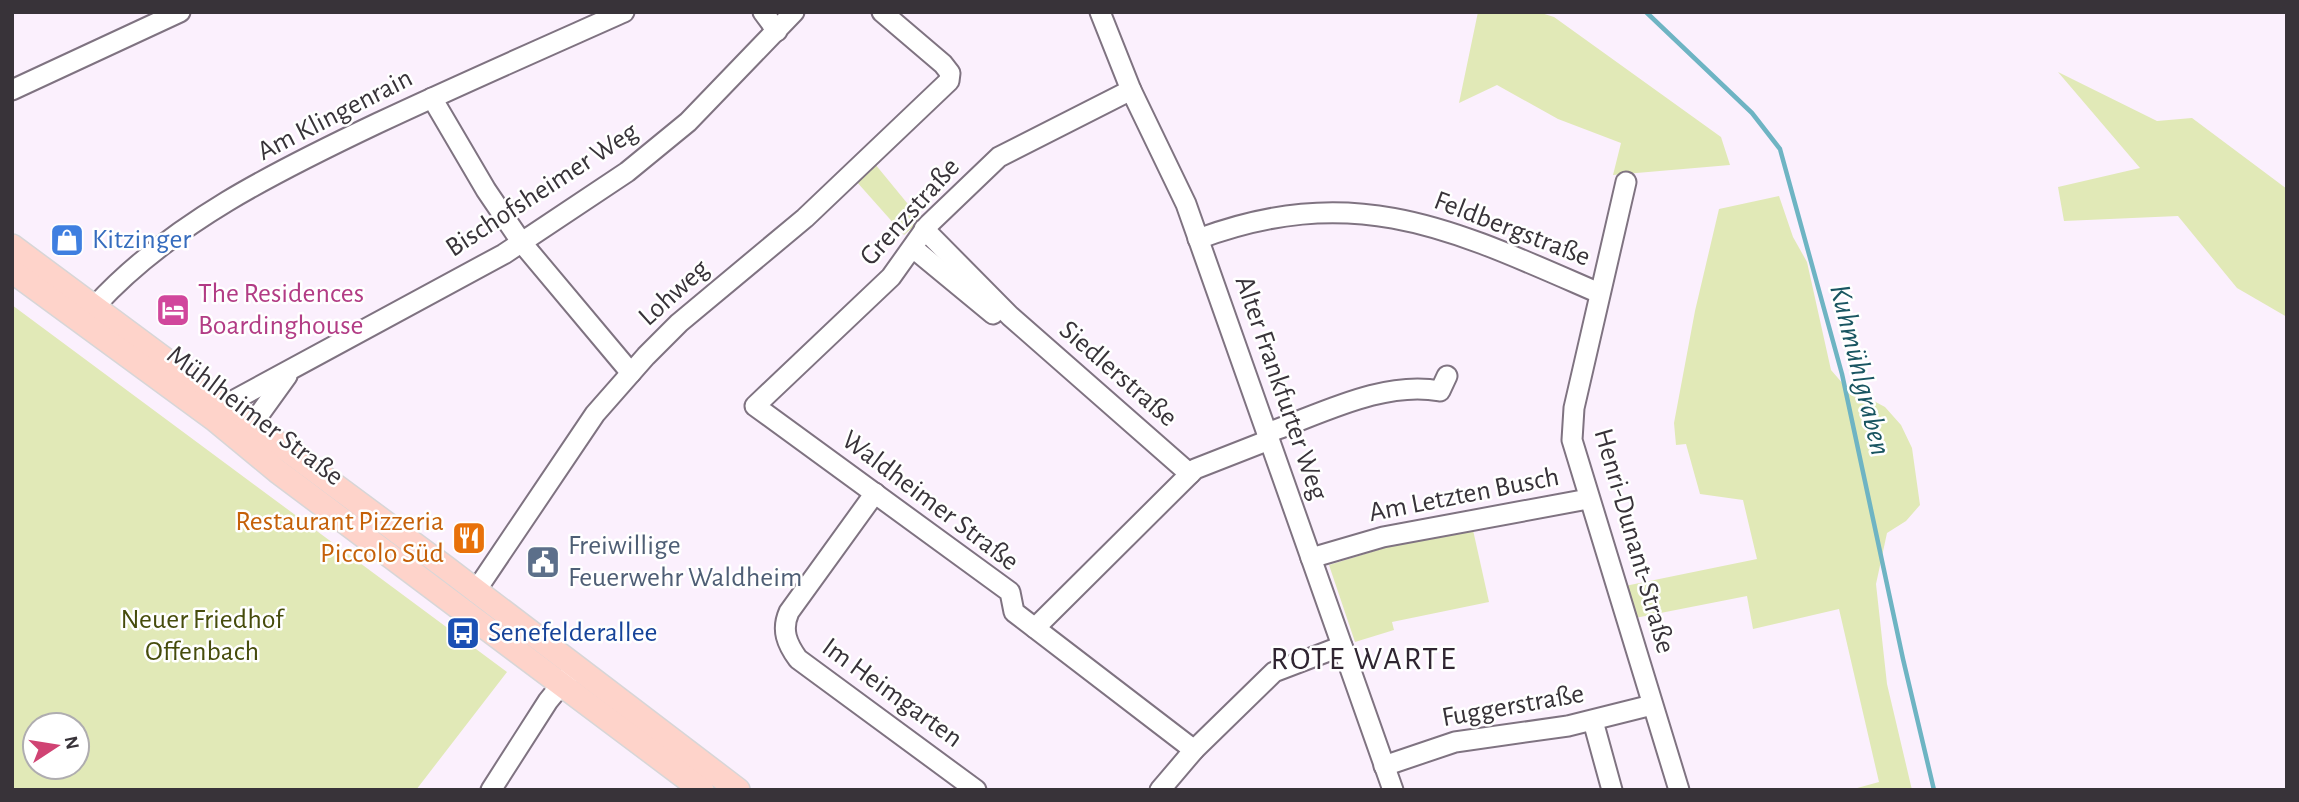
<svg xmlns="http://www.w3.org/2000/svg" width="2299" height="802" font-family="'Alegreya Sans',sans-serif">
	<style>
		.green { fill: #e1e9b7; fill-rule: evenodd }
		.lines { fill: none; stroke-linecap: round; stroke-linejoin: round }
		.stream { stroke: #6eb4c3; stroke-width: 4.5 }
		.minor-casing { stroke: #7f7381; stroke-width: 23 }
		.major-casing { stroke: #d7d6d7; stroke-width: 26 }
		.minor { stroke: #fff; stroke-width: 19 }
		.major { stroke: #fed3ca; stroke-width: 23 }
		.labels { text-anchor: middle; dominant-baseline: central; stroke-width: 5; stroke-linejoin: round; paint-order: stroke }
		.street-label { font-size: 28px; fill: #383339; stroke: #fff }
		.shop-label { font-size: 28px; fill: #366cbe; stroke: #fff; text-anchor: start }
		.hotel-label { font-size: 28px; fill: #b23c85; stroke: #fff; text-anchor: start }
		.food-label { font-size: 28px; fill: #c56008; stroke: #fff; text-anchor: end }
		.service-label { font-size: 28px; fill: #4e5e75; stroke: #fff; text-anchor: start }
		.park-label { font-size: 28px; fill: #464c0c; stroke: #fff }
		.transit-label { font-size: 28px; fill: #164399; stroke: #fff; text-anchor: start }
		.water-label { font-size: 30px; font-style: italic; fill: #195561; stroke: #fff }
		.quarter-label { font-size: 32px; letter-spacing: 2px; fill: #302531; stroke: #fff }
	</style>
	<rect width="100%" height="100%" fill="#fbf0fd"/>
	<g class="green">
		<path d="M1478,12H1538L1554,17L1721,137L1730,165L1613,175L1621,143L1558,119L1497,85L1459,103Z"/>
		<path d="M2058,72L2157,121L2192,118L2287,189V317L2237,288L2178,216L2064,221L2058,187L2140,168Z"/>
		<path d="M875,164L921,220L904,235L856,181Z"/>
		<path d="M1779,196L1793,237L1807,262L1831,370L1844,385L1885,407L1901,425L1912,448L1920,505L1906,521L1887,533L1876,584L1887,684L1912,790H1850L1879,782L1839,609L1753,629L1747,596L1635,618L1625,586L1757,559L1743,500L1700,494L1686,444L1676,445L1674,423L1695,311L1719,209Z"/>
		<path d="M12,305L507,672L416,790H12ZM77,725V767H35V725Z"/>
		<path d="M1473,530L1489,602L1392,622L1394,630L1355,642L1329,565L1394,545Z"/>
	</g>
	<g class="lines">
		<path class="stream" d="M1646,12L1752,113L1780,149L1842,374L1903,659L1934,790"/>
		<g class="minor-casing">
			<g id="minor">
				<path d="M763,12L777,31"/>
				<path d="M1100,12L1131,90L1186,204L1393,790"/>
				<path d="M12,90L180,12"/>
				<path d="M1131,90L999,157L928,225L891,277L755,406L1010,592L1014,612L1194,750"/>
				<path d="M432,98L486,190L522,243L631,373"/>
				<path d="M1626,182L1574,408L1572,440L1679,790"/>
				<path d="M924,229L1010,316L1190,474"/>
				<path d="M1198,239C1357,180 1454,230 1599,293"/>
				<path d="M913,248L993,314"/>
				<path d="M95,306C171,223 277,171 378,123C459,85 541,49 624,12"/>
				<path d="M217,415L225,405L504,254L627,172L688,122L794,12"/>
				<path d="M1267,433C1319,415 1383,380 1440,391L1447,376"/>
				<path d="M243,437L287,376"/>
				<path d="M875,493L789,612C781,630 787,644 798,659L976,790"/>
				<path d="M1311,558L1383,537L1588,499"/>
				<path d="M475,592L595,414L646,356L679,323L805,218L949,81L950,73L943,64L882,12"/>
				<path d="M1035,628L1195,469L1269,440"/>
				<path d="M1593,721L1612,790"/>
				<path d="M1384,766L1455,742L1568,726L1652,705"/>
				<path d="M491,790L548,701L570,674"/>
				<path d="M1160,790L1194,750L1274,672L1342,646"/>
			</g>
		</g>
		<g class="major-casing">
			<g id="major">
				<path d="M12,246L445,567L738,790"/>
				<path d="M12,271L214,419L277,471L702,790"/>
			</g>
		</g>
		<use href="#minor" class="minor"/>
		<use href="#major" class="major"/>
	</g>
	<defs>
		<g id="shop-square" transform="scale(1.75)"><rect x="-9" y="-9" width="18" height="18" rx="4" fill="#3f7fe0" stroke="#fff"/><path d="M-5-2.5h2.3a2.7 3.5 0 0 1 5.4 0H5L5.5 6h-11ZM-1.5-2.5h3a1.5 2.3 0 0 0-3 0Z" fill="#fff"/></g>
		<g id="hotel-square" transform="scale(1.75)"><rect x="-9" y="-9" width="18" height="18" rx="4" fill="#d1479c" stroke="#fff"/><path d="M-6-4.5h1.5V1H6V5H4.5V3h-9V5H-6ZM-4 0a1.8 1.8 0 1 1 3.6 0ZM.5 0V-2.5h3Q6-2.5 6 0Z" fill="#fff"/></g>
		<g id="restaurant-square" transform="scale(1.75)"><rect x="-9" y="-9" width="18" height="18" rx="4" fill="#e8710a" stroke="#fff"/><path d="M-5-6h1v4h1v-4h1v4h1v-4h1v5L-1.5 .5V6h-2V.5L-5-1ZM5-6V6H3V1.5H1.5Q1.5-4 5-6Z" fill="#fff"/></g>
		<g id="civic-square" transform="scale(1.75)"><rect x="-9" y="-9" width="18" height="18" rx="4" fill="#5c6f8a" stroke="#fff"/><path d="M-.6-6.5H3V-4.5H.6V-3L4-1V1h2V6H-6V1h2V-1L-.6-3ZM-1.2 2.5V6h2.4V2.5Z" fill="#fff"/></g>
		<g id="bus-square" transform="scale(1.75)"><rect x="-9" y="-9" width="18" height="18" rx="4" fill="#1a4fb4" stroke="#fff"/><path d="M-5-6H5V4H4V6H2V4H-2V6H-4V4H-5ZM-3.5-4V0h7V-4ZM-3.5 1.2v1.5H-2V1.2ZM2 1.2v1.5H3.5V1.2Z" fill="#fff"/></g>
	</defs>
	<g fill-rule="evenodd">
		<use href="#shop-square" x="67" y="240"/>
		<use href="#hotel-square" x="173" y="310"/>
		<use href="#restaurant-square" x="469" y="538"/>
		<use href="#civic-square" x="543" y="562"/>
		<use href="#bus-square" x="463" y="633"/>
	</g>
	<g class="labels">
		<g class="street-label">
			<text transform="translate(335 115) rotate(-27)">Am Klingenrain</text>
			<text transform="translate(542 190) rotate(-33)">Bischofsheimer Weg</text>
			<text transform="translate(910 212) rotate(-48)">Grenzstraße</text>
			<text transform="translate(1512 229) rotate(21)">Feldbergstraße</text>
			<text transform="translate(674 293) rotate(-42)">Lohweg</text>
			<text transform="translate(1118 374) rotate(41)">Siedlerstraße</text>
			<text transform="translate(1281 388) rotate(71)">Alter Frankfurter Weg</text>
			<text transform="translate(255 416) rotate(37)">Mühlheimer Straße</text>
			<text transform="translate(1464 495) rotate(-11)">Am Letzten Busch</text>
			<text transform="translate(930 501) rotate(37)">Waldheimer Straße</text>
			<text transform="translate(1634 541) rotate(74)">Henri-Dunant-Straße</text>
			<text transform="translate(892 693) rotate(36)">Im Heimgarten</text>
			<text transform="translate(1513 706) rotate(-10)">Fuggerstraße</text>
		</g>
		<g class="shop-label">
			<text x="92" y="240">Kitzinger</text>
		</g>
		<g class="hotel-label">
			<text x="198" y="294">The Residences<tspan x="198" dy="32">Boardinghouse</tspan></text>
		</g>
		<g class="food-label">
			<text x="444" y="522">Restaurant Pizzeria<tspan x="444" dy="32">Piccolo Süd</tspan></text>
		</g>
		<g class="service-label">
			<text x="568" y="546">Freiwillige<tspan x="568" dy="32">Feuerwehr Waldheim</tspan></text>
		</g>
		<g class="park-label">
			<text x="202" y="620">Neuer Friedhof<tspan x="202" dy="32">Offenbach</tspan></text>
		</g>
		<g class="transit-label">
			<text x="488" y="633">Senefelderallee</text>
		</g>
		<g class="water-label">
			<text transform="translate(1860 370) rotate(76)">Kuhmühlgraben</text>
		</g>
		<g class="quarter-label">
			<text x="1364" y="659">ROTE WARTE</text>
		</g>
	</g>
	<rect width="2299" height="802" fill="none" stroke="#383339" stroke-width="28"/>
	<g transform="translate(56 746) rotate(78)"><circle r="33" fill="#ffffff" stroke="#afadb0" stroke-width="2"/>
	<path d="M0-5L12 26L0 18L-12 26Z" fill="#d04373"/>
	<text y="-10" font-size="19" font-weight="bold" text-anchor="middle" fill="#383339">N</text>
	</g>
</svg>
